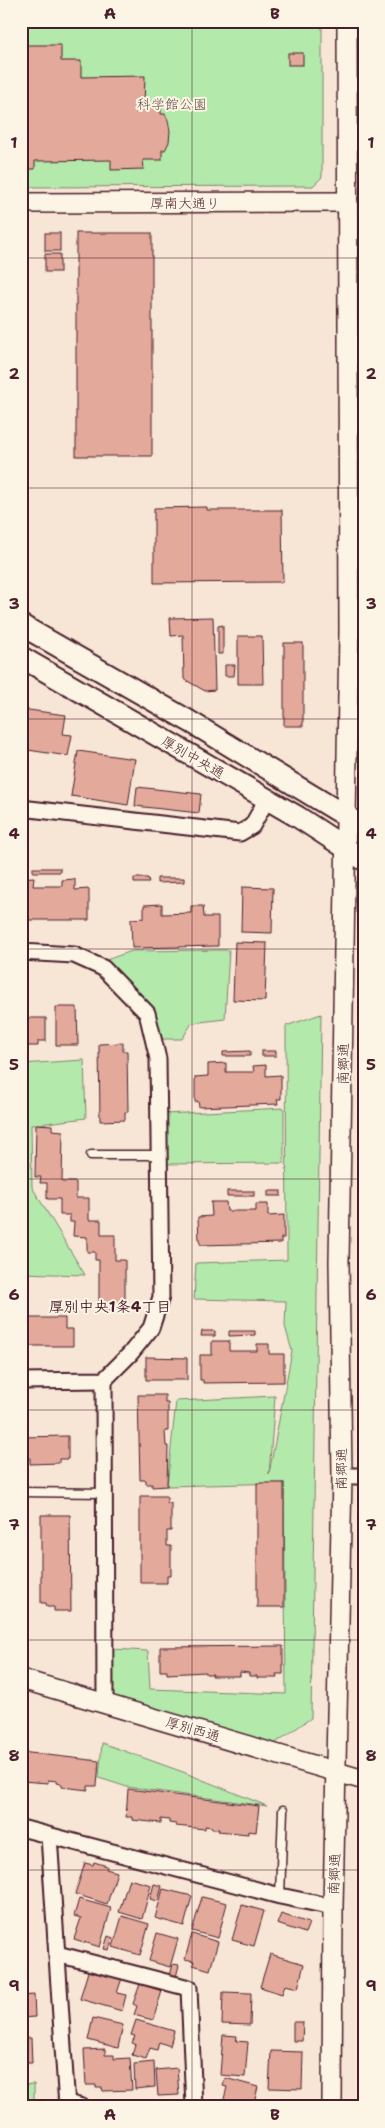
<svg xmlns="http://www.w3.org/2000/svg" width="385" height="2128" font-family="'Shantell Sans','Klee One',sans-serif">
	<style>
		.green { fill: #b3eaac; stroke: #7e846c }
		.building { fill: #e3aa9c; stroke: #4a1f2b }
		.lines { fill: none; stroke-linecap: round; stroke-linejoin: round }
		.service-casing { stroke: #4a1f2b; stroke-width: 11 }
		.minor-casing { stroke: #4a1f2b; stroke-width: 19 }
		.tertiary-casing { stroke: #4a1f2b; stroke-width: 22 }
		.secondary-casing { stroke: #4a1f2b; stroke-width: 24 }
		.service { stroke: #fcf5e5; stroke-width: 8 }
		.minor { stroke: #fcf5e5; stroke-width: 15 }
		.tertiary { stroke: #fcf5e5; stroke-width: 19 }
		.secondary { stroke: #fcf5e5; stroke-width: 20 }
		.grid { fill: none; stroke: #4a1f2b; stroke-width: 1; stroke-opacity: 0.55 }
		.labels { text-anchor: middle; dominant-baseline: central; stroke-width: 4; stroke-linejoin: round; paint-order: stroke }
		.park-label { font-size: 14px; fill: #64524b; stroke: #fcf5e5 }
		.street-label { font-size: 14px; fill: #4a1f2b; stroke: #fcf5e5 }
		.neighbourhood-label { font-size: 15px; font-weight: bold; fill: #4a1f2b; stroke: #fcf5e5 }
		.neatline { fill: none; stroke: #4a1f2b; stroke-width: 2 }
		.grid-label { font-size: 16px; text-anchor: middle; font-weight: bold; fill: #4a1f2b }
	</style>
	<rect width="100%" height="100%" fill="#f7e6d6"/>
	<filter id="ink" filterUnits="userSpaceOnUse"><feTurbulence type="fractalNoise" baseFrequency=".02" numOctaves="2"/><feDisplacementMap in="SourceGraphic" scale="10" xChannelSelector="R" yChannelSelector="G"/><feConvolveMatrix kernelMatrix="1 2 1 2 8 2 1 2 1" color-interpolation-filters="sRGB"/></filter>
	<g filter="url(#ink)">
		<g class="green">
			<path d="M21,21H322V177L313,186L21,187Z"/>
			<path d="M229,950L225,1019L192,1023L182,1039H160L103,961L132,951Z"/>
			<path d="M321,1014L311,1718L274,1744L111,1699L112,1649L148,1651L150,1689L286,1694L284,1483L167,1486L176,1401L275,1396L269,1474L292,1351L285,1326L286,1301L194,1299L196,1263L287,1260L286,1026Z"/>
			<path d="M84,1060L86,1118L31,1125L32,1187L85,1275L21,1273V1064Z"/>
			<path d="M284,1108V1163L163,1164L165,1114Z"/>
			<path d="M102,1743L183,1772L267,1806L127,1787L99,1778Z"/>
			<path d="M34,2084V2107H21V2085Z"/>
		</g>
		<g class="building">
			<path d="M21,45H61V61H81V77L145,76L144,105H161V114H165L168,120L170,131L169,142L165,150H162V160H143L144,169L111,170V160L35,161V169H21Z"/>
			<rect x="288" y="53" width="15" height="12"/>
			<rect x="45" y="233" width="15" height="18"/>
			<rect x="76" y="233" width="76" height="223"/>
			<rect x="45" y="254" width="15" height="18"/>
			<path d="M207,507V510H282L283,582L154,583V508Z"/>
			<path d="M213,617L215,690L205,691L184,679L183,635L171,636L170,618Z"/>
			<path d="M223,625V654H218V626Z"/>
			<path d="M238,636H262L263,684H238Z"/>
			<rect x="284" y="643" width="19" height="83"/>
			<path d="M225,665H235L234,676H225Z"/>
			<path d="M21,709L66,715L63,734L72,735L68,756L21,749Z"/>
			<path d="M78,751L135,759L128,805L71,796Z"/>
			<path d="M137,787L201,794L199,813L135,806Z"/>
			<rect x="33" y="868" width="27" height="4"/>
			<path d="M34,877L33,886H62V880L75,879V890L89,889V920H21V878Z"/>
			<path d="M134,878H148L149,883H134Z"/>
			<path d="M157,878H184V882L157,883Z"/>
			<path d="M242,887L273,888L272,933L241,932Z"/>
			<path d="M162,904V914L191,913V906H203L204,917H218V946L132,948L131,919L144,918V905Z"/>
			<path d="M235,942L267,943L265,1001L233,1000Z"/>
			<path d="M56,1007H77L78,1045H56Z"/>
			<path d="M21,1018H46V1041H38V1046H21Z"/>
			<path d="M123,1043V1051H127L128,1112H125V1120L100,1121L99,1044Z"/>
			<path d="M250,1051V1056H223V1052Z"/>
			<rect x="262" y="1051" width="14" height="5"/>
			<path d="M226,1063V1072H254L253,1066L266,1065V1076L281,1075V1099H277L278,1104L199,1107L198,1101L195,1102V1077L208,1076V1064Z"/>
			<path d="M36,1124L52,1125V1130L63,1131L62,1182H76V1198H89V1220H101V1235H115V1260H125V1303H115V1311H99V1260H95V1252H87V1237L73,1236L74,1222H70V1215H60V1199H47V1183H40L41,1177H35Z"/>
			<rect x="227" y="1191" width="27" height="5"/>
			<rect x="268" y="1191" width="13" height="5"/>
			<path d="M211,1202H226L227,1211H256V1204H268V1216L284,1215V1238H281V1243L201,1245L199,1241L198,1217L212,1216Z"/>
			<path d="M21,1318H65V1329H73V1346H28V1343H21Z"/>
			<path d="M202,1331H215V1336H201Z"/>
			<path d="M229,1331H255V1335L229,1336Z"/>
			<path d="M212,1341H229V1351H257V1344H269V1354H284V1382L203,1383V1380H200V1355H212Z"/>
			<path d="M146,1357L187,1358V1380H146Z"/>
			<path d="M138,1395H165V1403H168V1431H165L166,1446H168L167,1486L152,1487V1484H146V1480H140Z"/>
			<path d="M68,1436V1459H59V1463L30,1464V1458L21,1459V1437Z"/>
			<rect x="257" y="1483" width="27" height="124"/>
			<path d="M140,1496H167V1503H171V1531H167V1546H171V1575H167V1583H140Z"/>
			<path d="M41,1515H70L71,1611H54V1607H47L46,1603H41Z"/>
			<path d="M283,1646V1674H276L277,1678H257V1676H249V1673L240,1672V1676H212L213,1674H206V1672L167,1674V1671H160V1647Z"/>
			<path d="M21,1752L99,1761L97,1786H88V1790L62,1787V1784L57,1783V1781L48,1780V1783L21,1781Z"/>
			<path d="M128,1789L259,1806L256,1832L248,1831V1834L218,1831L219,1829H212V1827L205,1826V1829L176,1826V1824L169,1823V1820L161,1819V1823L132,1820V1817H126Z"/>
			<path d="M94,1862L107,1866L106,1869L117,1872L107,1904L75,1894L85,1863L93,1865Z"/>
			<path d="M129,1879L151,1885L142,1919L119,1912Z"/>
			<path d="M154,1884L162,1886L158,1901L150,1899Z"/>
			<path d="M163,1889L192,1896L184,1926L155,1918Z"/>
			<path d="M202,1897L227,1903L218,1938L192,1931Z"/>
			<path d="M79,1899L111,1908L100,1947L74,1939L81,1918L74,1916Z"/>
			<path d="M242,1905L264,1911L254,1946L232,1940Z"/>
			<path d="M281,1914L309,1923L305,1933L277,1924Z"/>
			<path d="M122,1916L149,1924L140,1955L113,1947Z"/>
			<path d="M157,1933L178,1939L170,1967L149,1961Z"/>
			<path d="M192,1934L218,1942L210,1970L193,1965L194,1961L185,1959Z"/>
			<path d="M108,1936L113,1938L109,1950L104,1949Z"/>
			<path d="M21,1945L25,1975H21V1989Z"/>
			<path d="M270,1954L304,1964L298,1988L285,1985L282,1994L260,1987Z"/>
			<path d="M173,1964L179,1965L176,1977L170,1976Z"/>
			<path d="M89,1968L122,1978L117,1993L126,1995L122,2011L80,1999Z"/>
			<path d="M140,1984L162,1991L153,2020L134,2015L137,2006L133,2004Z"/>
			<path d="M223,1992L251,1993L250,2025L222,2024Z"/>
			<path d="M34,1995L35,2017L21,2018V1996Z"/>
			<path d="M93,2018L123,2025L118,2048L88,2040Z"/>
			<path d="M136,2020L174,2031L170,2046L159,2042L157,2050L150,2048L146,2059L132,2055L135,2044L132,2043L135,2036L131,2035Z"/>
			<path d="M293,2022H303L302,2041H293Z"/>
			<path d="M223,2035L237,2036L236,2041L248,2042L245,2077L220,2075Z"/>
			<path d="M21,2038H31L32,2063H23L21,2067Z"/>
			<path d="M105,2049V2055H114V2059L130,2058L132,2090L103,2091L102,2088H96V2085H86L84,2050Z"/>
			<path d="M271,2051L303,2052L302,2089L269,2088Z"/>
			<path d="M154,2062L155,2087L135,2089L134,2064Z"/>
			<path d="M177,2068L179,2095L158,2096L156,2070Z"/>
			<path d="M225,2078L258,2087L253,2107H222L227,2087L223,2086Z"/>
		</g>
		<g class="lines">
			<g class="service-casing">
				<g id="service">
					<path d="M91,1155H159"/>
					<path d="M21,1492L104,1493"/>
					<path d="M280,1896L283,1810"/>
				</g>
			</g>
			<g class="minor-casing">
				<g id="minor">
					<path d="M349,631L364,630"/>
					<path d="M21,808L240,833L252,826L267,799"/>
					<path d="M21,952L74,955L103,968L147,1013L158,1059L161,1297L151,1328L130,1354L104,1380L21,1381"/>
					<path d="M104,1380L105,1704"/>
					<path d="M342,1476H364"/>
					<path d="M21,1828L280,1896L333,1907"/>
					<path d="M49,1836L67,2107"/>
					<path d="M57,1954L189,1988L194,2107"/>
					<path d="M67,2103L82,2107"/>
				</g>
			</g>
			<g class="tertiary-casing">
				<g id="tertiary">
					<path d="M21,203L348,202"/>
					<path d="M21,1679L364,1780"/>
					<path d="M332,2107L333,1907L342,1476L339,1262L349,631L347,21"/>
				</g>
			</g>
			<g class="secondary-casing">
				<g id="secondary">
					<path d="M21,625L189,721L364,827"/>
					<path d="M21,657L298,817L364,860"/>
				</g>
			</g>
			<use href="#service" class="service"/>
			<use href="#minor" class="minor"/>
			<use href="#tertiary" class="tertiary"/>
			<use href="#secondary" class="secondary"/>
		</g>
	</g>
	<path class="grid" d="M192,21V2107M21,258H364M21,488H364M21,719H364M21,949H364M21,1179H364M21,1410H364M21,1640H364M21,1870H364"/>
	<g class="labels">
		<g class="park-label">
			<text x="172" y="104">科学館公園</text>
		</g>
		<g class="street-label">
			<text x="185" y="203">厚南大通り</text>
			<text transform="translate(193 757) rotate(30)">厚別中央通</text>
			<text transform="translate(343 1064) rotate(-89)">南郷通</text>
			<text transform="translate(341 1469) rotate(-90)">南郷通</text>
			<text transform="translate(193 1729) rotate(16)">厚別西通</text>
			<text transform="translate(334 1874) rotate(-88)">南郷通</text>
		</g>
		<g class="neighbourhood-label">
			<text x="110" y="1307">厚別中央1条4丁目</text>
		</g>
	</g>
	<rect width="385" height="2128" fill="none" stroke="#fcf5e5" stroke-width="55"/>
	<rect x="28" y="28" width="330" height="2072" class="neatline"/>
	<g class="grid-label">
		<text x="110" y="19">A</text>
		<text x="275" y="19">B</text>
		<text x="14" y="148">1</text>
		<text x="371" y="148">1</text>
		<text x="14" y="379">2</text>
		<text x="371" y="379">2</text>
		<text x="14" y="609">3</text>
		<text x="371" y="609">3</text>
		<text x="14" y="839">4</text>
		<text x="371" y="839">4</text>
		<text x="14" y="1070">5</text>
		<text x="371" y="1070">5</text>
		<text x="14" y="1300">6</text>
		<text x="371" y="1300">6</text>
		<text x="14" y="1530">7</text>
		<text x="371" y="1530">7</text>
		<text x="14" y="1761">8</text>
		<text x="371" y="1761">8</text>
		<text x="14" y="1991">9</text>
		<text x="371" y="1991">9</text>
		<text x="110" y="2120">A</text>
		<text x="275" y="2120">B</text>
	</g>
</svg>
